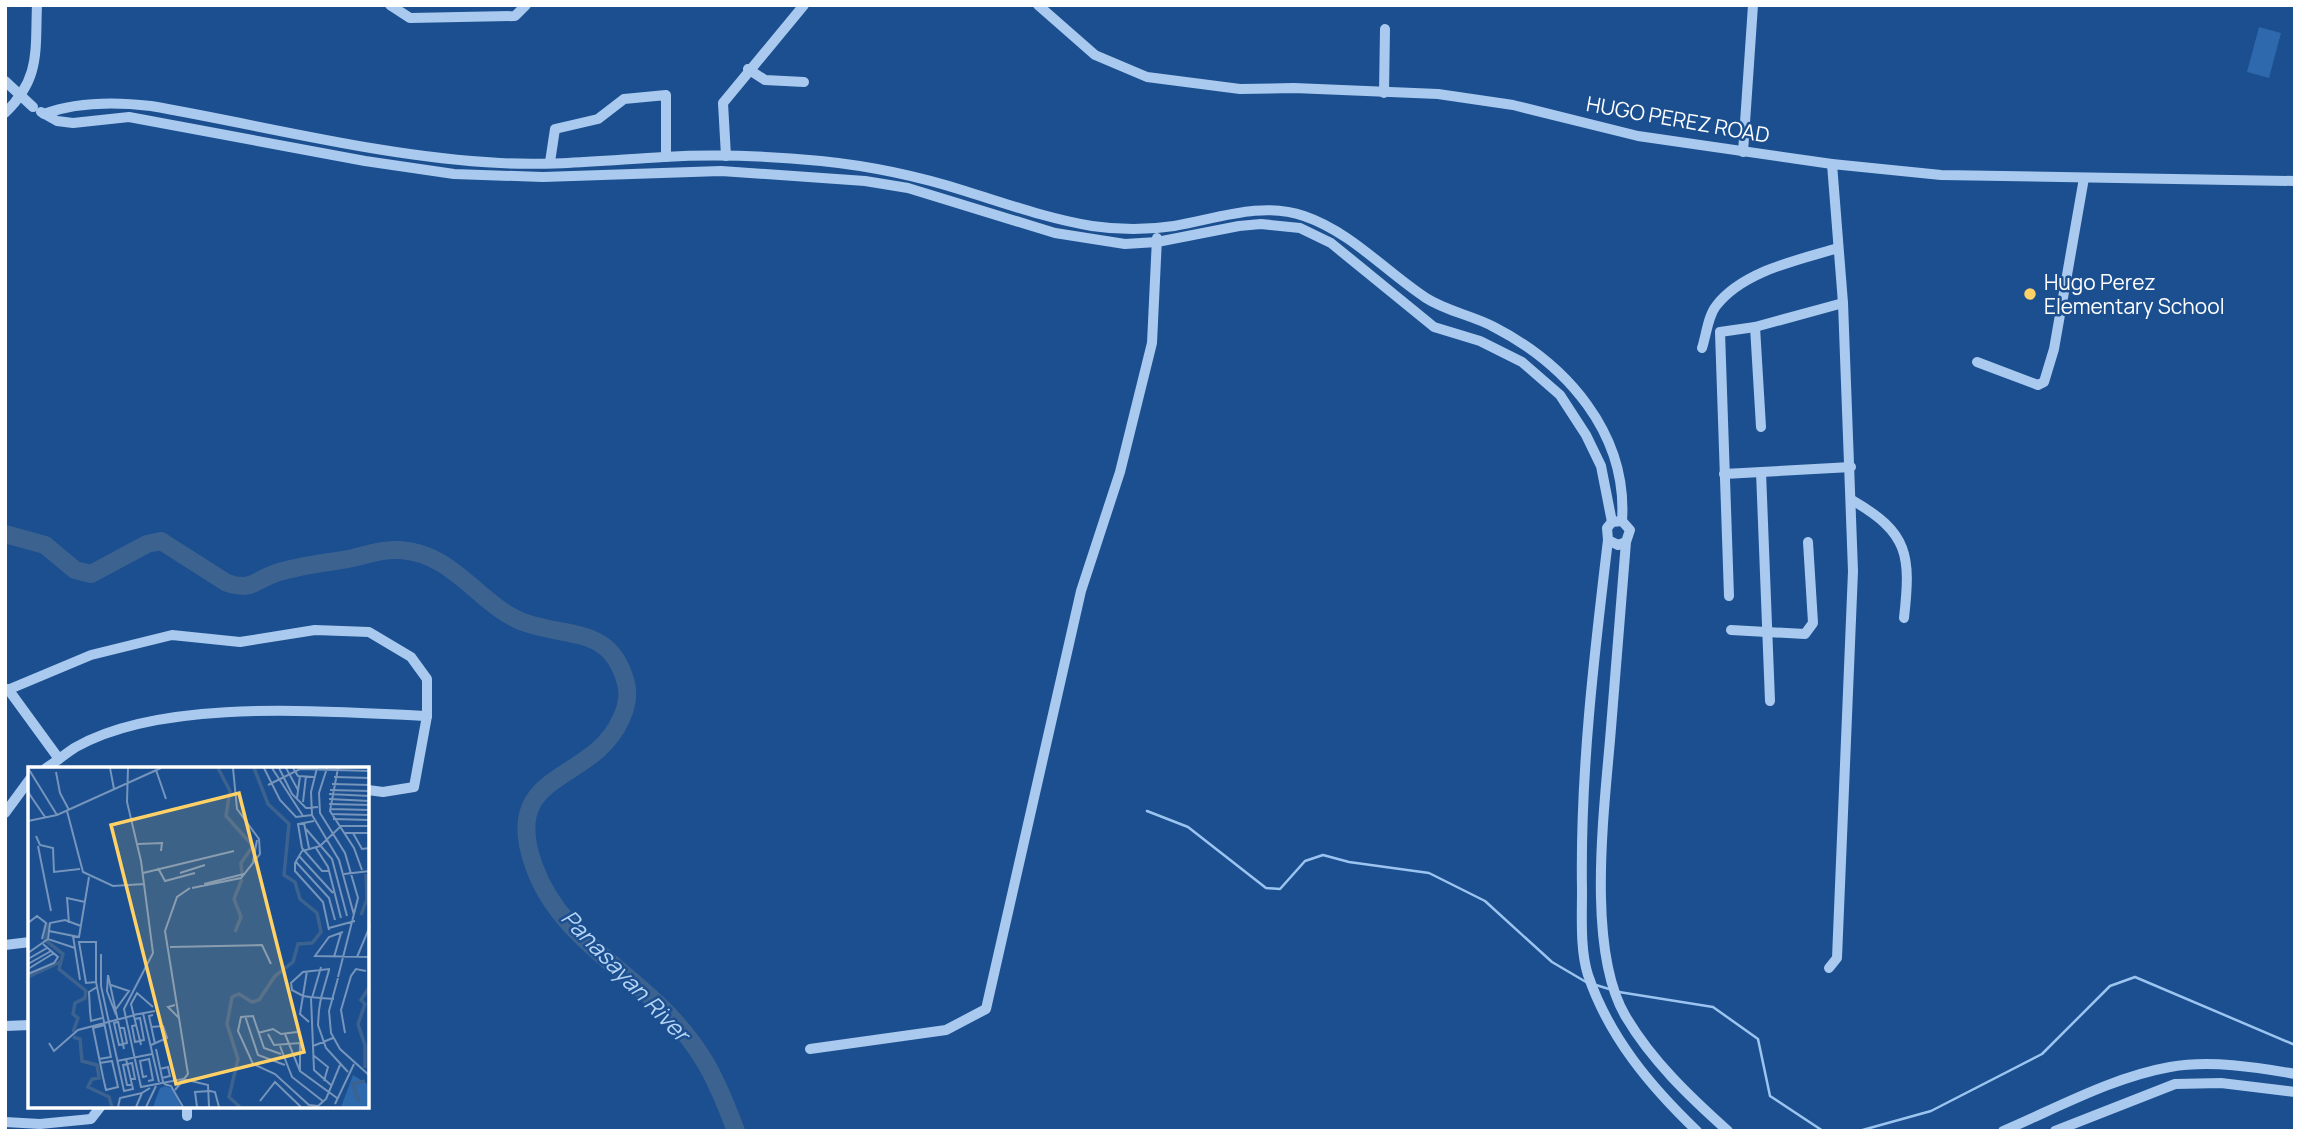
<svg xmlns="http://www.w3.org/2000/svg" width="2300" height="1136" font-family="Manrope,sans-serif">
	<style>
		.pitch { fill: #2e69ad }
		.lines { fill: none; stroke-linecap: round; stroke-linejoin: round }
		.stream { stroke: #9cc4f0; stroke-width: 2.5 }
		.river { stroke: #3c6290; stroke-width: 18 }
		.minor { stroke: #a9c9ee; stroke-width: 10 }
		.minor-bridge { stroke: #a9c9ee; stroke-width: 10 }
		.poi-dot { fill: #ffd166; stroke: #1b4f8f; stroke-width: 2.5 }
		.labels { text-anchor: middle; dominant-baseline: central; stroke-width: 5; stroke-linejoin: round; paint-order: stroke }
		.street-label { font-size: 21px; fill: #fff; stroke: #1b4f8f }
		.poi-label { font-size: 21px; fill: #fff; stroke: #1b4f8f; text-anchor: start }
		.water-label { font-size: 23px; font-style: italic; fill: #b5d3f5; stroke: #1b4f8f }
		.inset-river { fill: none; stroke: #3c6290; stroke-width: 3.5 }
		.inset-road { fill: none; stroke: #7695bc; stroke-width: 2 }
		.view { fill: #ffd166; fill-opacity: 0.15; stroke: #ffd166; stroke-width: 3.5 }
		.inset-edge { fill: none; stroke: #fff; stroke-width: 3.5 }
	</style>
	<rect width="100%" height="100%" fill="#1b4f8f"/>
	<path class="pitch" d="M2259,27L2281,33L2269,78L2247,72Z"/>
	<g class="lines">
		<g class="stream">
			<path d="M1147,811L1188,827L1266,888L1280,889L1305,861L1323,855L1349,862L1429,873L1485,901L1552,962L1586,982"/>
			<path d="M1596,985L1609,989"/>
			<path d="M1619,992L1713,1007L1758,1039L1770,1096L1823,1131"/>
			<path d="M1859,1131L1931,1111L2042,1054L2110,986L2135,977L2295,1045"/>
		</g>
		<path class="river" d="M5,534L45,545L75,570L91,574L147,544L161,541L227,583C253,591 253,581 276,573C301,565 328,563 353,558C369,554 383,549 400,550C455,553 481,608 526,623C569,638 611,626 626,683C629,695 626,709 621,719C592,785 499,769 534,866C556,929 615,962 660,1006C702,1047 716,1078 736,1131"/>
		<g class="minor">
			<path d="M390,5L410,18L515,16L526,5"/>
			<path d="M1038,5L1095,55L1147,77L1240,89L1294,88L1438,94L1513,105L1638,136L1832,164L1941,175L2295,181"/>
			<path d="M748,69L765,80L804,82"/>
			<path d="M1384,93L1385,29"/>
			<path d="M41,112L57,121L73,123L129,117L365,161L454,174L543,177L721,171L865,181L908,188L1055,233L1125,244L1157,242L1239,226L1261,224L1300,228L1331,243L1434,327L1480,341L1522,362L1560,395L1586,435L1601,466L1612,522"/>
			<path d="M5,113C41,78 35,51 37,5"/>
			<path d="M44,114C76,102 117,102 151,106C266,126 383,157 500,163C555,166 610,160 664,157C716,154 769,156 821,161C870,166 918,176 965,191C1007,204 1049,219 1092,226C1119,230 1148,230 1174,226C1216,219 1262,201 1304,216C1351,232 1385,271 1426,298C1448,312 1472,315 1494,327C1566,364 1628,433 1622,521"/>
			<path d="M1743,152L1753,5"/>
			<path d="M726,156L723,103L804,5"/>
			<path d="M550,162L555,129L598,119L624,99L666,95V157"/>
			<path d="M1755,327L1761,427"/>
			<path d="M1702,348C1706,336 1708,316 1716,306C1743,271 1798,260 1838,248"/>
			<path d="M1977,362L2038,385L2044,382L2054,349L2084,178"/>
			<path d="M1761,472L1770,701"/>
			<path d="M1724,474L1851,467"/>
			<path d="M1852,500C1909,533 1911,555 1904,618"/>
			<path d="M1608,540C1594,656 1580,774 1582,890C1582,917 1580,950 1588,975C1609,1037 1650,1086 1697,1131"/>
			<path d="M1626,542L1618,545L1608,540L1607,528L1612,522L1622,521L1630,530L1626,542C1621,604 1616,666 1611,728C1605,805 1585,949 1626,1017C1652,1061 1690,1097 1728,1131"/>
			<path d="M1729,596L1720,332L1755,327L1843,303"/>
			<path d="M1731,630L1805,634L1813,623L1808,542"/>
			<path d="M8,689L59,759"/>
			<path d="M5,691L91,655L172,635L240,642L315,630L369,632L411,657L427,679V716L414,787L383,792L368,790"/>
			<path d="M46,768C56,762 66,753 76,747C164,697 328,712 427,716"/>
			<path d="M5,813L30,779"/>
			<path d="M5,945L30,942"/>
			<path d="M1829,968L1837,958L1853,571L1843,303L1832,164"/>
			<path d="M5,1026L30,1025"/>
			<path d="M810,1049L946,1030L986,1009L1081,591L1120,472L1152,343L1157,238"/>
			<path d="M187,1116V1106"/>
			<path d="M5,1122L40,1124L91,1119L101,1106"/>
			<path d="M2003,1131C2057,1108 2113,1077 2170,1067C2210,1060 2256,1067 2295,1074"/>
			<path d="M2055,1131L2175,1084L2221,1083L2295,1092"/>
		</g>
		<path class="minor-bridge" d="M5,81L33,107"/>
	</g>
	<circle class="poi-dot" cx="2030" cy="294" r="7"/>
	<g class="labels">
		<g class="street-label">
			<text transform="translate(1678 119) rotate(10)">HUGO PEREZ ROAD</text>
		</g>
		<g class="poi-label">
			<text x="2044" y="282">Hugo Perez<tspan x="2044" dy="24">Elementary School</tspan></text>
		</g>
		<g class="water-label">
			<text transform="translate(626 975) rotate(46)">Panasayan River</text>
		</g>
	</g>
	<g transform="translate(28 767)">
		<rect width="341" height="341" fill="#1b4f8f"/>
		<path d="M325,308L341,318V340H313ZM138,319L144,322L153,340H125L132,321Z" fill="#2e69ad"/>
		<path class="inset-river" d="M190,1L202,24L198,49L225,79L213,96L214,107M333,148L339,132L338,107M20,156L17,173L35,187L31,202L58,224L57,231L47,236L45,247L50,251L45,265M207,165L213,150L206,132L214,112M0,210L32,195M45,270L52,272L54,294L69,298L71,311L64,312L60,320L81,330L84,340M337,301V278L330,257L337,237L333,233L342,219M331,335L325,317L337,314M212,340L201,330L210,292L199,257L204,230L211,227L224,235L231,233L247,209L265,195L270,177L284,176L293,165L289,146L272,132L267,115L256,108L261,57L240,37L226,1"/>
		<path class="inset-road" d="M0,1L29,48M82,1L86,22M100,1L99,35L113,94L125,186L96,242L113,320L155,312L180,318L181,340M236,1L252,33L268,50L284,48M244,1L275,49M251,1L264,27L278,41L290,40M258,1L270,23M265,1L270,9L286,10M289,1L283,25L284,48L311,93L326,148M299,1L291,26L292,46L317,86L330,131L310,210M310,1L302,44L326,81L334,103M128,3L138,32M308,3L342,4M28,5L32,26L41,43M306,10L342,11M304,17L342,18M240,18L272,2L308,3M302,23L342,24M0,25L17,50M301,27L342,29M269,31L272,9M301,32L342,34M275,35L278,9M301,37L342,38M302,42L342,43M39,44L55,105L85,119L116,117M303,47L342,48M305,52L342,53M0,54L29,48L133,1M286,54L270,57L274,81L294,104H301M276,56L281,81M278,62L304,92L319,149M316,66H342M325,66L334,82L342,81M8,69L12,78L25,81L26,105L52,102M110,77L134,76L133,84M10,79L23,144M288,81L300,100L313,151M271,89L305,126M225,95L229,73M268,95L301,131L307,153M130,101L137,114L167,106M115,106L206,84M152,106L177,98M316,107L342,104M176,117L216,107M164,121L213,111L232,87L231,72L209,42L205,1M0,156L9,149L18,156L14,172M41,156L39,131L57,135M301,161L327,154M301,163L295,135L267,104V96L274,84L292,79L313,59H342M21,164L51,170L61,110M315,165L301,170L287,189L342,190M45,169L52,213M20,172L22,156L37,153L53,159M142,180L234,178L243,197M0,186L20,172L47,181M73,187V219L96,324L105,322L98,292M306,190L313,166M329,190L342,159M0,192L19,181M0,197L23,184M0,202L26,186M279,204L272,247L281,255M0,207L26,196L30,190L15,177M80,208L96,282M80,208L79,224L88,248M310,211L301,244L303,266L312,282L342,309M68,215L58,216L51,175H68V215L83,290L71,292M83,218L101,224L88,242M69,220L61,225L62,245L63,254L74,251M283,231L286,303L304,319M284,231L293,200M306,232L293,231L282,230L275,229L264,223L263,216L275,205L301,202V203L293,231L291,243L290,258L298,281L320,305M147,238L140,240L151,251M115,246L131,315M105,248L127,244M125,248L121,249L127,277M217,249L230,288L257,298M107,252L112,251L116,273L107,275L104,259L109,258M90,255L86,256L91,278L99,276L96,261H92M123,260L135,259L139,271L123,278M230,266L245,262L253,267L269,265M317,266L313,243L323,209L328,202L338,204M240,267L246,278L272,276V303M257,267L272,304L309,331M21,276L26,284L50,263L107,248M113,278L103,237L109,226L125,240M252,279L264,310L296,335M285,279L305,271M128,282L135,315M253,287L236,281L225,249L213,250L210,264L225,297L247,307L281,338L290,339L298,332L312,298M285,288L300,300L296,314M89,294L124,287M72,296L84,294L90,320L78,323L75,310L65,261L77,258M132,302L140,300L141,305L142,309L134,311M119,309L115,310L112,294L121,292L125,313L120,314M103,312H107L104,296L95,298L99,318H103M136,317L143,319L155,340M147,323L160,307L137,164L149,130L162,121M232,334L247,315L273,340M307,337L326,297M90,340L92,331L114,326M108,340L114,326L122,321M118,340L128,319M169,340L167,325L182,324L187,325L191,340"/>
		<path class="view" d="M211,26L276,285L148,317L83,58Z"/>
		<rect width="341" height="341" class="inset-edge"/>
	</g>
	<rect width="2300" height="1136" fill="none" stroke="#ffffff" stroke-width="14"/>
</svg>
